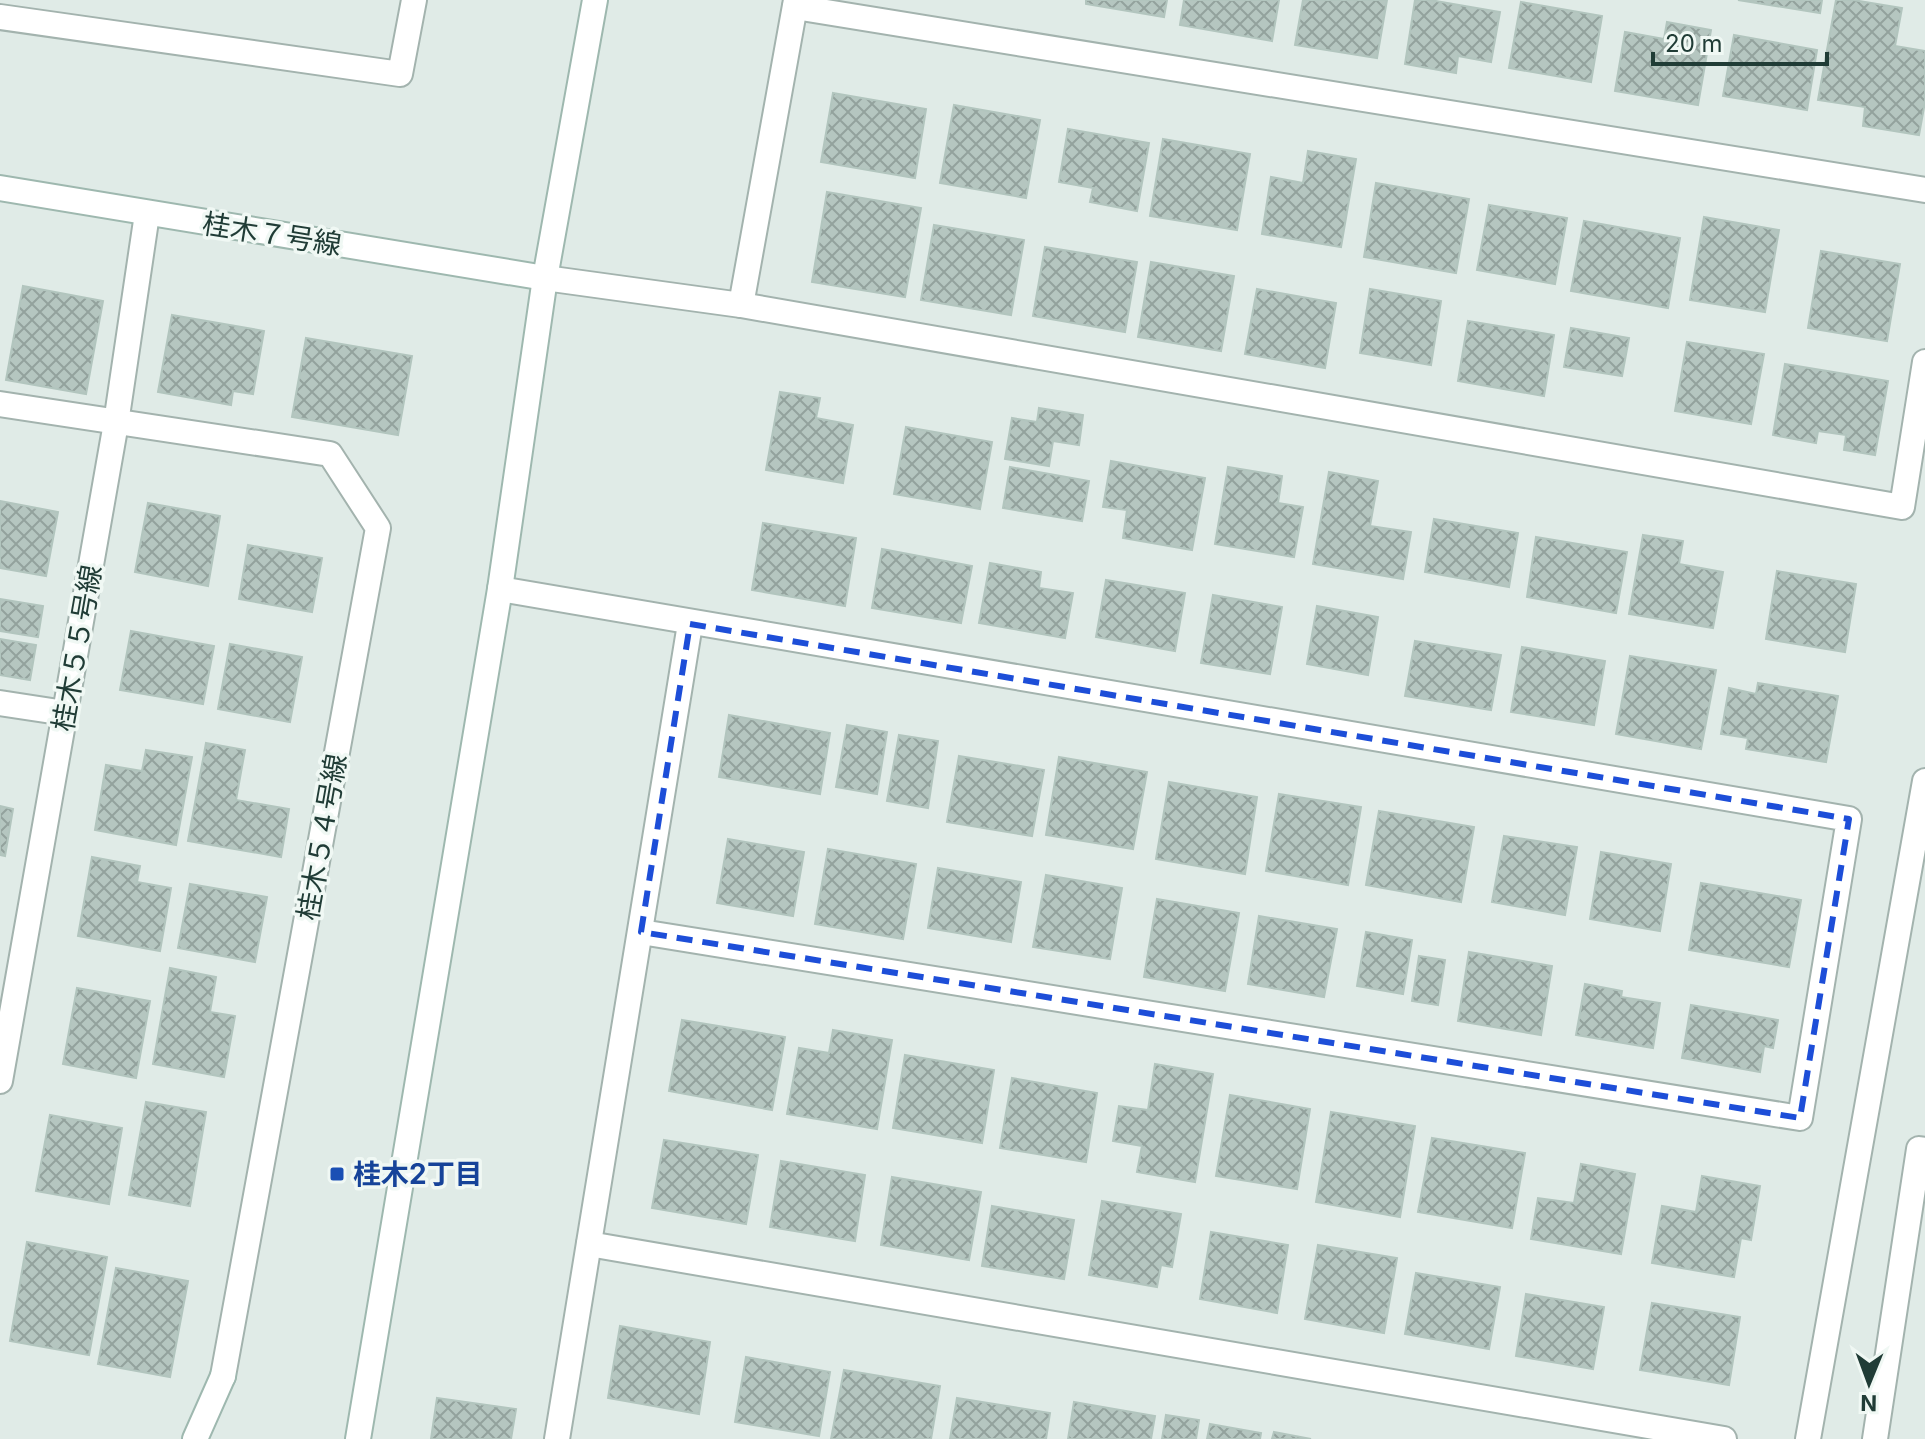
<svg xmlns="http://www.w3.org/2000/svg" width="1925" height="1439" font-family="Inter,'Noto Sans JP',sans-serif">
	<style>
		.building { fill: url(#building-cross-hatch); stroke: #b2c5be; stroke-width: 2 }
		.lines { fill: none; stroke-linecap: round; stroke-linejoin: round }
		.street-casing { stroke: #a3b3ae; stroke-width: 28 }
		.secondary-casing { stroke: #9eb8af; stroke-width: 28 }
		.street { stroke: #fff; stroke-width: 24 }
		.secondary { stroke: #fff; stroke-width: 24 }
		.marked { fill: none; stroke: #1d4ed8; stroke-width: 6; stroke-dasharray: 16 10; stroke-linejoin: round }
		.transit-dot { fill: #1a4fb4; stroke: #f0f8f4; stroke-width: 3 }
		.labels { text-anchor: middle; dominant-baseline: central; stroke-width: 7; stroke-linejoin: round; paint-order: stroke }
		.street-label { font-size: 28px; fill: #203c36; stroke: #f0f8f4 }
		.transit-label { font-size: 28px; font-weight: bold; fill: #164399; stroke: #f0f8f4; text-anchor: start }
	</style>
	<defs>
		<pattern id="building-cross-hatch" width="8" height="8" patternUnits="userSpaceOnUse" patternTransform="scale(2)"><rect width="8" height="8" fill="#b5c6c0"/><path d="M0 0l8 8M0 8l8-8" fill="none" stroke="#93a29d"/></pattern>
	</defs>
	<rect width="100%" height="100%" fill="#e0ebe7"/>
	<g class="building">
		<path d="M1086,0H1167L1164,17L1086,4Z"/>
		<path d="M1184,0H1279L1272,41L1180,25Z"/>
		<path d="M1303,0H1387L1377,58L1295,45Z"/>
		<path d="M1415,0H1430L1500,12L1491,62L1458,56L1456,73L1405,64Z"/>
		<path d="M1738,0H1822L1820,13Z"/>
		<path d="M1836,0H1853L1902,8L1895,46L1925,51V102L1919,135L1863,126L1865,107L1818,100Z"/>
		<path d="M1521,2L1602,16L1591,82L1509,68Z"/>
		<path d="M1667,22L1711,30L1698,105L1615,91L1625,32L1664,39Z"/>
		<path d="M1734,35L1817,50L1807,110L1723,96Z"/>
		<path d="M833,93L926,109L915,178L821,162Z"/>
		<path d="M954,105L1040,120L1026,198L940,183Z"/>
		<path d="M1068,129L1149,143L1137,211L1090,202L1093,188L1059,182Z"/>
		<path d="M1163,139L1250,154L1237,230L1150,216Z"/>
		<path d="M1308,151L1356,159L1341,247L1262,234L1271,177L1303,183Z"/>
		<path d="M1376,183L1469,199L1456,273L1364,257Z"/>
		<path d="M827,192L921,208L905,297L812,282Z"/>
		<path d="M1489,205L1567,218L1555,284L1477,270Z"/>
		<path d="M1704,217L1779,230L1765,312L1690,300Z"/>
		<path d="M1584,221L1680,238L1668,308L1571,291Z"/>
		<path d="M934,225L1024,240L1011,315L921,300Z"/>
		<path d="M1045,247L1137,262L1125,332L1033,316Z"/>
		<path d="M1821,251L1900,264L1887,341L1808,328Z"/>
		<path d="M1151,262L1234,276L1221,351L1138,337Z"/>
		<path d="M23,286L103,301L86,394L6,380Z"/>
		<path d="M1257,289L1336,303L1325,368L1245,354Z"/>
		<path d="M1370,289L1441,301L1431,365L1360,353Z"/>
		<path d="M172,315L264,331L253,394L233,391L231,405L158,392Z"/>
		<path d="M1468,321L1554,335L1544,396L1458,381Z"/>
		<path d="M1571,328L1629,338L1622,376L1564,367Z"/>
		<path d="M306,338L412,356L398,435L292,417Z"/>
		<path d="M1687,342L1764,354L1751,424L1675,411Z"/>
		<path d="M1785,364L1888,381L1875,455L1844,450L1846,435L1818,431L1816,443L1773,435Z"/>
		<path d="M780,392L820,398L816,418L853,425L843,483L766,470Z"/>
		<path d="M1039,408L1083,415L1079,445L1053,441L1049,466L1005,459L1012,418L1037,422Z"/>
		<path d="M906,427L992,442L980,509L894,494Z"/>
		<path d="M1111,461L1205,478L1192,550L1123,538L1127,510L1103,507Z"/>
		<path d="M1010,467L1089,481L1082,521L1003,508Z"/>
		<path d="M1228,467L1282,476L1278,503L1303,507L1294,557L1215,544Z"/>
		<path d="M1329,472L1378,481L1370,526L1411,532L1403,579L1313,564Z"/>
		<path d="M0,501L58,512L46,576L0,568Z"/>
		<path d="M148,503L220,516L208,586L135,572Z"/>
		<path d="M1434,519L1518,533L1509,587L1425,572Z"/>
		<path d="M763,523L856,538L845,606L752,590Z"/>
		<path d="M1643,535L1683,541L1679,564L1723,572L1713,628L1629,614Z"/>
		<path d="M1536,537L1627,552L1616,613L1527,597Z"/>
		<path d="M248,545L322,558L312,612L239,599Z"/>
		<path d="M882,549L972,566L961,623L872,608Z"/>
		<path d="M990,563L1041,572L1039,588L1073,593L1065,638L979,623Z"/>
		<path d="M1777,571L1856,584L1845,652L1766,639Z"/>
		<path d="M1106,580L1185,593L1175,651L1096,637Z"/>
		<path d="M1213,595L1282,607L1270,674L1201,663Z"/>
		<path d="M0,599L43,606L38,637L0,631Z"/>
		<path d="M1317,606L1378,617L1368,675L1307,664Z"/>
		<path d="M131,631L214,646L203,704L120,690Z"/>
		<path d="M0,639L36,645L30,680L0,675Z"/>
		<path d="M1415,641L1501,655L1491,710L1405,696Z"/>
		<path d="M230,644L302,657L290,722L218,709Z"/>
		<path d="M1522,647L1605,661L1594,725L1511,712Z"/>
		<path d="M1630,656L1716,670L1701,749L1616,734Z"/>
		<path d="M1758,683L1838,696L1826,762L1746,749L1748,738L1721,734L1729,688L1756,694Z"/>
		<path d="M729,715L830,733L820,794L719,777Z"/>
		<path d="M847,725L887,732L877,794L836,787Z"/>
		<path d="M899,735L938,741L928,808L887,801Z"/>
		<path d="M206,743L245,750L236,800L289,809L281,857L188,841Z"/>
		<path d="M146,750L192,757L176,845L95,830L106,765L142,771Z"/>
		<path d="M959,756L1044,770L1032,836L947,822Z"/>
		<path d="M1059,757L1147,772L1133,849L1046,835Z"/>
		<path d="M1169,782L1257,797L1245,874L1156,859Z"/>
		<path d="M1279,794L1361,807L1348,885L1266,871Z"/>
		<path d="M0,806L13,809L5,856L0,855Z"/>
		<path d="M1379,811L1474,827L1461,902L1366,885Z"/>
		<path d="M1504,836L1577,847L1565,915L1492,902Z"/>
		<path d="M728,839L804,852L793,916L717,903Z"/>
		<path d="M828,849L916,864L903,939L815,924Z"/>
		<path d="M1601,852L1671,864L1660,931L1590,919Z"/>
		<path d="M92,857L140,866L137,882L171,888L160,951L78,936Z"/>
		<path d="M938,868L1021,882L1011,942L928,928Z"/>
		<path d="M1046,875L1122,888L1110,959L1033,947Z"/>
		<path d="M1701,883L1801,900L1789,967L1689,950Z"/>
		<path d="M190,884L267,897L255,962L178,948Z"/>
		<path d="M1157,899L1239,913L1225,991L1144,977Z"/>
		<path d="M1259,916L1337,929L1324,997L1248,984Z"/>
		<path d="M1366,932L1412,940L1403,994L1357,986Z"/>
		<path d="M1469,952L1552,966L1541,1035L1458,1021Z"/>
		<path d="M1419,956L1445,960L1438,1005L1412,1001Z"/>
		<path d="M170,968L216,977L210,1012L235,1016L224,1077L153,1064Z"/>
		<path d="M1585,984L1622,991L1621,997L1660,1003L1653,1048L1576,1035Z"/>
		<path d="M77,988L150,1001L136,1078L63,1064Z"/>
		<path d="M1691,1005L1778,1020L1773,1048L1764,1046L1760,1072L1682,1058Z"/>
		<path d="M682,1020L785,1037L772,1110L669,1091Z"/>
		<path d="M833,1030L892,1040L877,1129L787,1114L799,1048L829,1053Z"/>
		<path d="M905,1055L994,1070L982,1143L893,1128Z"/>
		<path d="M1155,1064L1213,1074L1195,1182L1137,1172L1142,1146L1113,1141L1119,1106L1148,1110Z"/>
		<path d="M1012,1078L1097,1093L1086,1162L1000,1148Z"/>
		<path d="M1230,1095L1310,1109L1297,1189L1216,1176Z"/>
		<path d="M146,1102L206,1112L190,1206L129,1195Z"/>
		<path d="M1331,1112L1415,1126L1400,1217L1316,1202Z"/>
		<path d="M50,1115L122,1128L109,1204L36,1191Z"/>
		<path d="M1432,1138L1525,1153L1512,1228L1418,1212Z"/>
		<path d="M664,1140L758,1155L746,1224L652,1208Z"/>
		<path d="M781,1161L865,1175L855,1241L770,1227Z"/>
		<path d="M1581,1164L1635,1174L1621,1254L1531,1239L1538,1198L1574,1203Z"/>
		<path d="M1702,1176L1760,1186L1751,1240L1741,1238L1734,1277L1652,1263L1662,1206L1696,1212Z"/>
		<path d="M892,1177L981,1192L969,1260L881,1245Z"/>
		<path d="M1102,1201L1181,1214L1172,1267L1161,1265L1157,1287L1089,1275Z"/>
		<path d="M992,1206L1074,1220L1064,1279L982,1266Z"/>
		<path d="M1211,1232L1288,1245L1277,1313L1200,1299Z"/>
		<path d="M27,1242L107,1257L89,1355L10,1341Z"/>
		<path d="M1318,1245L1397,1258L1384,1333L1305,1319Z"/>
		<path d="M116,1268L188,1281L170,1377L98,1364Z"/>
		<path d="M1416,1273L1500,1287L1489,1349L1405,1334Z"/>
		<path d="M1526,1294L1604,1307L1593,1369L1516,1356Z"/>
		<path d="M1652,1303L1740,1317L1729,1385L1640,1370Z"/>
		<path d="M620,1326L710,1342L699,1414L608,1398Z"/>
		<path d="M746,1357L830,1372L819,1436L735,1422Z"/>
		<path d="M844,1370L940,1386L931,1439H831Z"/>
		<path d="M437,1398L516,1409L511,1439H431Z"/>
		<path d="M957,1398L1050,1413L1046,1439H950Z"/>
		<path d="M1074,1402L1155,1416L1151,1439H1068Z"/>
		<path d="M1166,1415L1199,1420L1196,1439H1162Z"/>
		<path d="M1210,1424L1261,1433L1260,1439H1207Z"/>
		<path d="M1274,1432L1311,1439H1272Z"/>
	</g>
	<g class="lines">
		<g class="street-casing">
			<g id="street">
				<path d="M795,7L1925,190"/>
				<path d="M0,17L400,74L414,0"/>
				<path d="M545,278L741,305L1902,507L1925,362"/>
				<path d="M741,305L796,0"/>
				<path d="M0,404L330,454L378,528L223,1376"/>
				<path d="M500,589L1849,819L1800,1118L641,932"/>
				<path d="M0,703L65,713"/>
				<path d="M0,1081L116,423L147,214"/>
				<path d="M589,1244L1724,1439"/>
				<path d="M557,1439L690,624"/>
				<path d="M1808,1439L1925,781"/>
				<path d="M1875,1439L1919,1149L1925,1150"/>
			</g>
		</g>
		<g class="secondary-casing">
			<g id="secondary">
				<path d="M0,188L545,278"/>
				<path d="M195,1439L223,1376"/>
				<path d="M358,1439L500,589L545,278L595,0"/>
			</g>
		</g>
		<use href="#street" class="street"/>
		<use href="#secondary" class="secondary"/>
	</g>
	<path class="marked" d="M690,624L1849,819L1800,1118L641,932Z"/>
	<rect class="transit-dot" x="329" y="1166" width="16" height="16" rx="4"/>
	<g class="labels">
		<g class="street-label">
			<text transform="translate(272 234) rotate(9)">桂木７号線</text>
			<text transform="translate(77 648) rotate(-80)">桂木５５号線</text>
			<text transform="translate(322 837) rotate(-80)">桂木５４号線</text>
		</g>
		<g class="transit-label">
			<text x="353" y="1174">桂木2丁目</text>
		</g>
	</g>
	<g transform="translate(1869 1383) rotate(181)" stroke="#f0f8f4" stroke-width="6" paint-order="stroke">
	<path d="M0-6L14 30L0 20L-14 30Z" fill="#203c36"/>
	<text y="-12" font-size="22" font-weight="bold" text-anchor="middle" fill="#203c36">N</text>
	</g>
	<path d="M1653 52v12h174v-12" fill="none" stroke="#203c36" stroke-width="4"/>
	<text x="1665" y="52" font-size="24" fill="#203c36" stroke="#f0f8f4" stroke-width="6" paint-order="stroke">20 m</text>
</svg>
